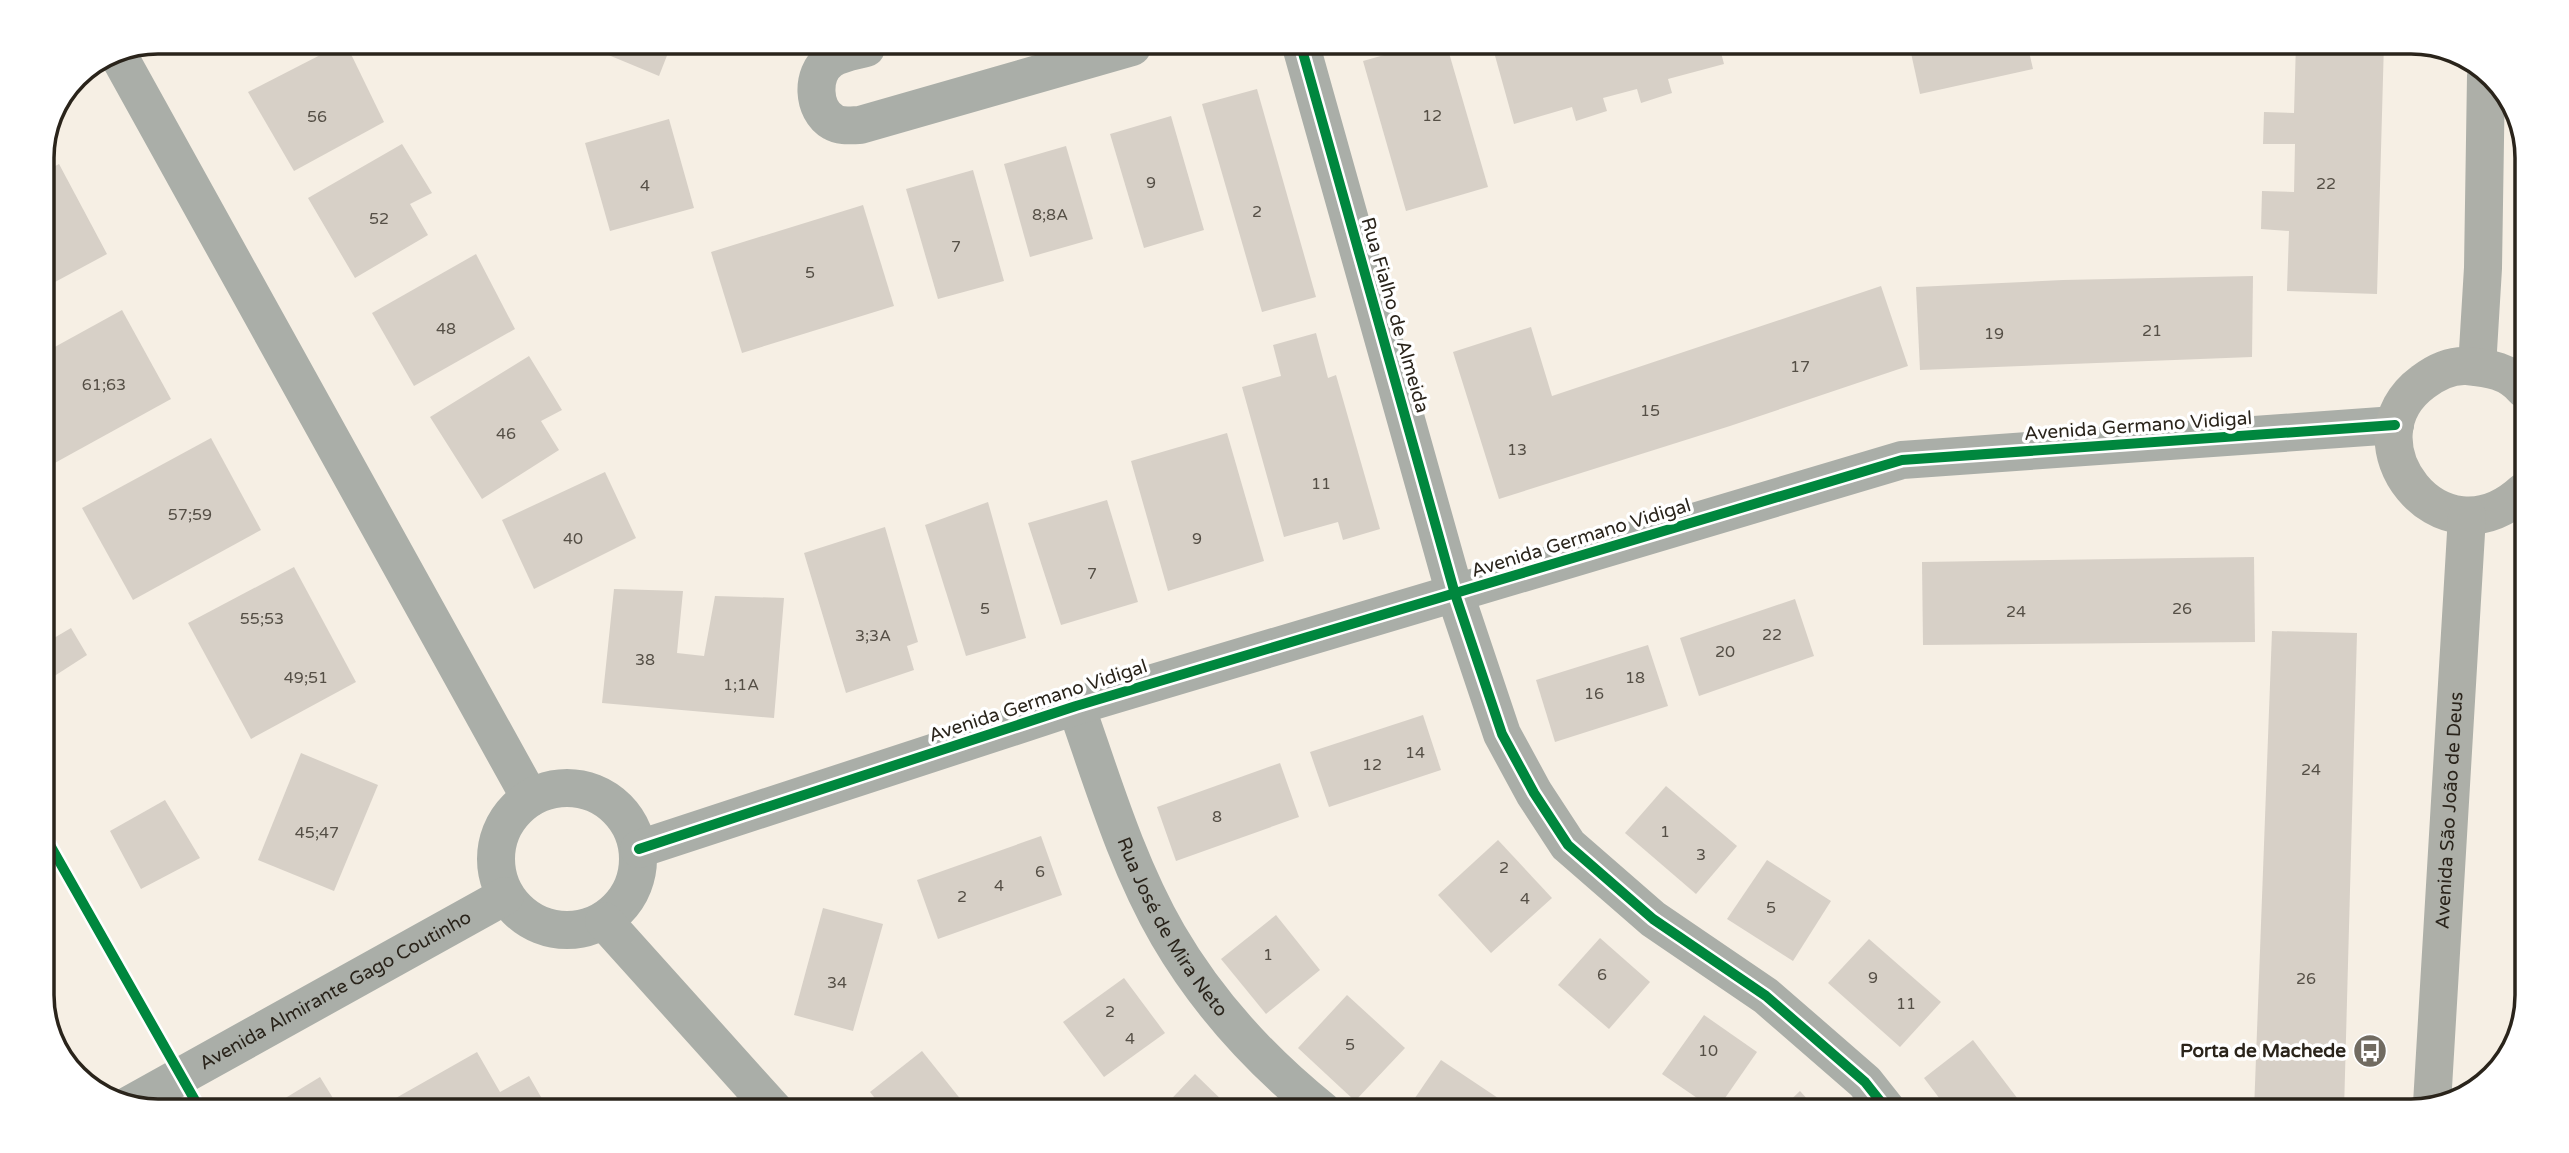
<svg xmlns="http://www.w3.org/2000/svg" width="2569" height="1153" font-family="'Varela Round',sans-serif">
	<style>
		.building { fill: #d7d0c7 }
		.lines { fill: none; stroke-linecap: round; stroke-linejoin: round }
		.minor { stroke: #aaaea8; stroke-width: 38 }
		.major { stroke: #adafa8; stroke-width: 38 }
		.cycleway-casing { stroke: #fff; stroke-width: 15 }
		.cycleway { stroke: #00873e; stroke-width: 10 }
		.labels { text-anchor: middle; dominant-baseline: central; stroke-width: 7; stroke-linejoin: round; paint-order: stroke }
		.number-label { font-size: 16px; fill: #554f46 }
		.street-label { font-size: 19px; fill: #2a241b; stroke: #fff }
		.poi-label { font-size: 19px; font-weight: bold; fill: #2a241b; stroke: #fff; text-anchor: end }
		.rim { fill: none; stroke: #2a241b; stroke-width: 3.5 }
	</style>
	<rect width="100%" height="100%" fill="#f6efe4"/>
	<g class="building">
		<path d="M2296,42H2384L2377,294L2287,291L2289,231L2261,229L2262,191L2294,192L2295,144H2263L2264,112L2294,113Z"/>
		<path d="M2027,43L2033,69L1920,94L1909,44Z"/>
		<path d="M1492,45H1719L1724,64L1668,79L1672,93L1641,103L1637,89L1603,98L1607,111L1576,121L1572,107L1514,124Z"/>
		<path d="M1416,46H1447L1488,187L1406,211L1363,61Z"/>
		<path d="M594,49H676L673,55L668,53L659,76Z"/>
		<path d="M330,50H349L384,122L294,171L248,92Z"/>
		<path d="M1257,89L1316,297L1262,312L1202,104Z"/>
		<path d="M1171,116L1204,230L1144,248L1110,134Z"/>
		<path d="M669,119L694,208L610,231L585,143Z"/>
		<path d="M402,144L432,193L410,204L428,235L355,278L308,198Z"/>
		<path d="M1066,146L1093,239L1030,257L1004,164Z"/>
		<path d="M59,164L107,254L42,289V173Z"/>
		<path d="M973,170L1004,281L938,299L906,189Z"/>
		<path d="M863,205L894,306L742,353L711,252Z"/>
		<path d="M476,254L515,329L414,386L372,313Z"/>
		<path d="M2253,276L2252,357L1920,370L1916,287L2063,280Z"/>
		<path d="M1881,286L1908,366L1730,426L1499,499L1453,352L1531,327L1552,396Z"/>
		<path d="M122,310L171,399L42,470V354Z"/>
		<path d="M1316,333L1328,378L1336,375L1380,529L1343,540L1338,522L1284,537L1242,387L1281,376L1273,345Z"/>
		<path d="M529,356L562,410L541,421L559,450L482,499L430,417Z"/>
		<path d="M1227,433L1264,561L1168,591L1131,461Z"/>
		<path d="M211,438L261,530L133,600L82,508Z"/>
		<path d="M605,472L636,538L534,589L502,520Z"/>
		<path d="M1107,500L1138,602L1061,625L1028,523Z"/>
		<path d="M988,502L1026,638L966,656L925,525Z"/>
		<path d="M885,527L918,642L907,646L914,670L846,693L804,553Z"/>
		<path d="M2254,557L2255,642L1923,645L1922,562Z"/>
		<path d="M294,567L356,682L251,739L188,623Z"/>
		<path d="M614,589L683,591L677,653L704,656L715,596L784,598L774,718L602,703Z"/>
		<path d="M1795,599L1814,656L1699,696L1680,638Z"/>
		<path d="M71,628L87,655L42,684V645Z"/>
		<path d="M2272,631L2357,633L2344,1111H2254Z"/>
		<path d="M1648,645L1668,706L1555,742L1536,680Z"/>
		<path d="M1423,715L1441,770L1329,807L1310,752Z"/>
		<path d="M301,753L378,785L334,891L258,860Z"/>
		<path d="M1280,763L1299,817L1176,861L1157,807Z"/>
		<path d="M1666,786L1737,846L1696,894L1625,833Z"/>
		<path d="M165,800L200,858L141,889L110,831Z"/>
		<path d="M1041,836L1062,895L938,939L917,880Z"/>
		<path d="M1498,840L1552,898L1491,953L1438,895Z"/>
		<path d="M1767,860L1831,901L1793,961L1727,919Z"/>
		<path d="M823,908L883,924L853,1031L794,1015Z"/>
		<path d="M1276,915L1320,970L1266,1014L1221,959Z"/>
		<path d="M1600,938L1650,982L1609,1029L1558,985Z"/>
		<path d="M1869,939L1941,1002L1900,1047L1828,983Z"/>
		<path d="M1124,978L1165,1033L1104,1077L1063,1022Z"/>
		<path d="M1347,995L1405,1048L1355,1101L1298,1048Z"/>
		<path d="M1704,1015L1757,1052L1716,1111L1662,1074Z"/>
		<path d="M1973,1040L2027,1111H1949L1924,1078Z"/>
		<path d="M922,1051L970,1111H885L870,1092Z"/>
		<path d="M477,1052L500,1092L529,1076L549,1111H373Z"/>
		<path d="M1441,1060L1507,1104L1502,1111H1406Z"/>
		<path d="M1195,1074L1233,1111H1160Z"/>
		<path d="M320,1077L339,1108L334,1111H278L274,1105Z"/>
		<path d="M1800,1091L1818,1111H1779Z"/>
	</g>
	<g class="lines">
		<g class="minor">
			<path d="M1301,46L1455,594L1502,734L1534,793L1568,845L1653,919L1766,996L1865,1082L1888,1111"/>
			<path d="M866,48C855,51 840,53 830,60C811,74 812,110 833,122C841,127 852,125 860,125L1132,47"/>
			<path d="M116,51L530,798"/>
			<path id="s1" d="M1076,706C1103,783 1127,864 1168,935C1207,1002 1262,1062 1323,1111"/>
			<circle cx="567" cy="859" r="71"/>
			<path d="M639,849L1076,706L1902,460L2395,425"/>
			<path d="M604,921L775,1111"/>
			<path id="s2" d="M129,1105L505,896"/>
		</g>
		<g class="major">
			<path d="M2477,367L2483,268L2486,76"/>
			<path d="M2523,492C2440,568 2344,440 2423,382C2436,372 2450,365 2467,366C2489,368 2509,371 2524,389"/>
			<path id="s3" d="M2432,1104L2467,516"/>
		</g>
		<g class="cycleway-casing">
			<g id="cycleway">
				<path d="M1301,46L1455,594L1502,734L1534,793L1568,845L1653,919L1766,996L1865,1082L1888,1111"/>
				<path d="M42,831L201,1111"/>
				<path d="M639,849L1076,706L1902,460L2395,425"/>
			</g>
		</g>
		<use href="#cycleway" class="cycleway"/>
	</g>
	<defs>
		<g id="bus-disc" transform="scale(1.75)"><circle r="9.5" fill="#716b61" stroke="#fff"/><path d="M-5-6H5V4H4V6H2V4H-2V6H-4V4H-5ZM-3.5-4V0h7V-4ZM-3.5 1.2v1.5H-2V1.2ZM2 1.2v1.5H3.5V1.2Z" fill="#fff"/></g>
	</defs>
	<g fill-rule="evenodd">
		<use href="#bus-disc" x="2370" y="1051"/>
	</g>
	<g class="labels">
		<g class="number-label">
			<text x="1432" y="116">12</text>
			<text x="317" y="117">56</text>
			<text x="1151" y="183">9</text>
			<text x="2326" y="184">22</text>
			<text x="645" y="186">4</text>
			<text x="1257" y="212">2</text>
			<text x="1050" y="215">8;8A</text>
			<text x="379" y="219">52</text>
			<text x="956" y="247">7</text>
			<text x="810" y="273">5</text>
			<text x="446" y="329">48</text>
			<text x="2152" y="331">21</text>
			<text x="1994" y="334">19</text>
			<text x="1800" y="367">17</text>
			<text x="104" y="385">61;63</text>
			<text x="1650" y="411">15</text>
			<text x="506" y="434">46</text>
			<text x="1517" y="450">13</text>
			<text x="1321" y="484">11</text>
			<text x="190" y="515">57;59</text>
			<text x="573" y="539">40</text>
			<text x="1197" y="539">9</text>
			<text x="1092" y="574">7</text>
			<text x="985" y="609">5</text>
			<text x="2182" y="609">26</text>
			<text x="2016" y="612">24</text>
			<text x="262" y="619">55;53</text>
			<text x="1772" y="635">22</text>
			<text x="873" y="636">3;3A</text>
			<text x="1725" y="652">20</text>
			<text x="645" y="660">38</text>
			<text x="306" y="678">49;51</text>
			<text x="1635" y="678">18</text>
			<text x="741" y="685">1;1A</text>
			<text x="1594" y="694">16</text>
			<text x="1415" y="753">14</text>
			<text x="1372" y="765">12</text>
			<text x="2311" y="770">24</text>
			<text x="1217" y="817">8</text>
			<text x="1665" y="832">1</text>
			<text x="317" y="833">45;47</text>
			<text x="1701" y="855">3</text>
			<text x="1504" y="868">2</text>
			<text x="1040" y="872">6</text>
			<text x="999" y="886">4</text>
			<text x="962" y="897">2</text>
			<text x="1525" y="899">4</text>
			<text x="1771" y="908">5</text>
			<text x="1268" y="955">1</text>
			<text x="1602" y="975">6</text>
			<text x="1873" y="978">9</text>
			<text x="2306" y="979">26</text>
			<text x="837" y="983">34</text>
			<text x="1906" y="1004">11</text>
			<text x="1110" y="1012">2</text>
			<text x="1130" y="1039">4</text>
			<text x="1350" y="1045">5</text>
			<text x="1708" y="1051">10</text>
		</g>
		<g class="street-label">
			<text transform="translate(1395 315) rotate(74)">Rua Fialho de Almeida</text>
			<text transform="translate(2138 426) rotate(-4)">Avenida Germano Vidigal</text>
			<text transform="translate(1581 538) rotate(-17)">Avenida Germano Vidigal</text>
			<text transform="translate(1038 701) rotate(-18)">Avenida Germano Vidigal</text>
			<text stroke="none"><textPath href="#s3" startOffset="294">Avenida São João de Deus</textPath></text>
			<text stroke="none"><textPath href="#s1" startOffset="242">Rua José de Mira Neto</textPath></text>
			<text stroke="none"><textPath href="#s2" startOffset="236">Avenida Almirante Gago Coutinho</textPath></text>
		</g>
		<g class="poi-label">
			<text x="2346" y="1051">Porta de Machede</text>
		</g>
	</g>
	<path d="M0 0H2569V1153H0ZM158 54H2411A104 104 0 0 1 2515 158V995A104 104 0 0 1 2411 1099H158A104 104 0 0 1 54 995V158A104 104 0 0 1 158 54Z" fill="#fff" fill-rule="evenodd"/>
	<path class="rim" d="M158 54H2411A104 104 0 0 1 2515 158V995A104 104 0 0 1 2411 1099H158A104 104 0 0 1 54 995V158A104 104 0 0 1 158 54Z"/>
</svg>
